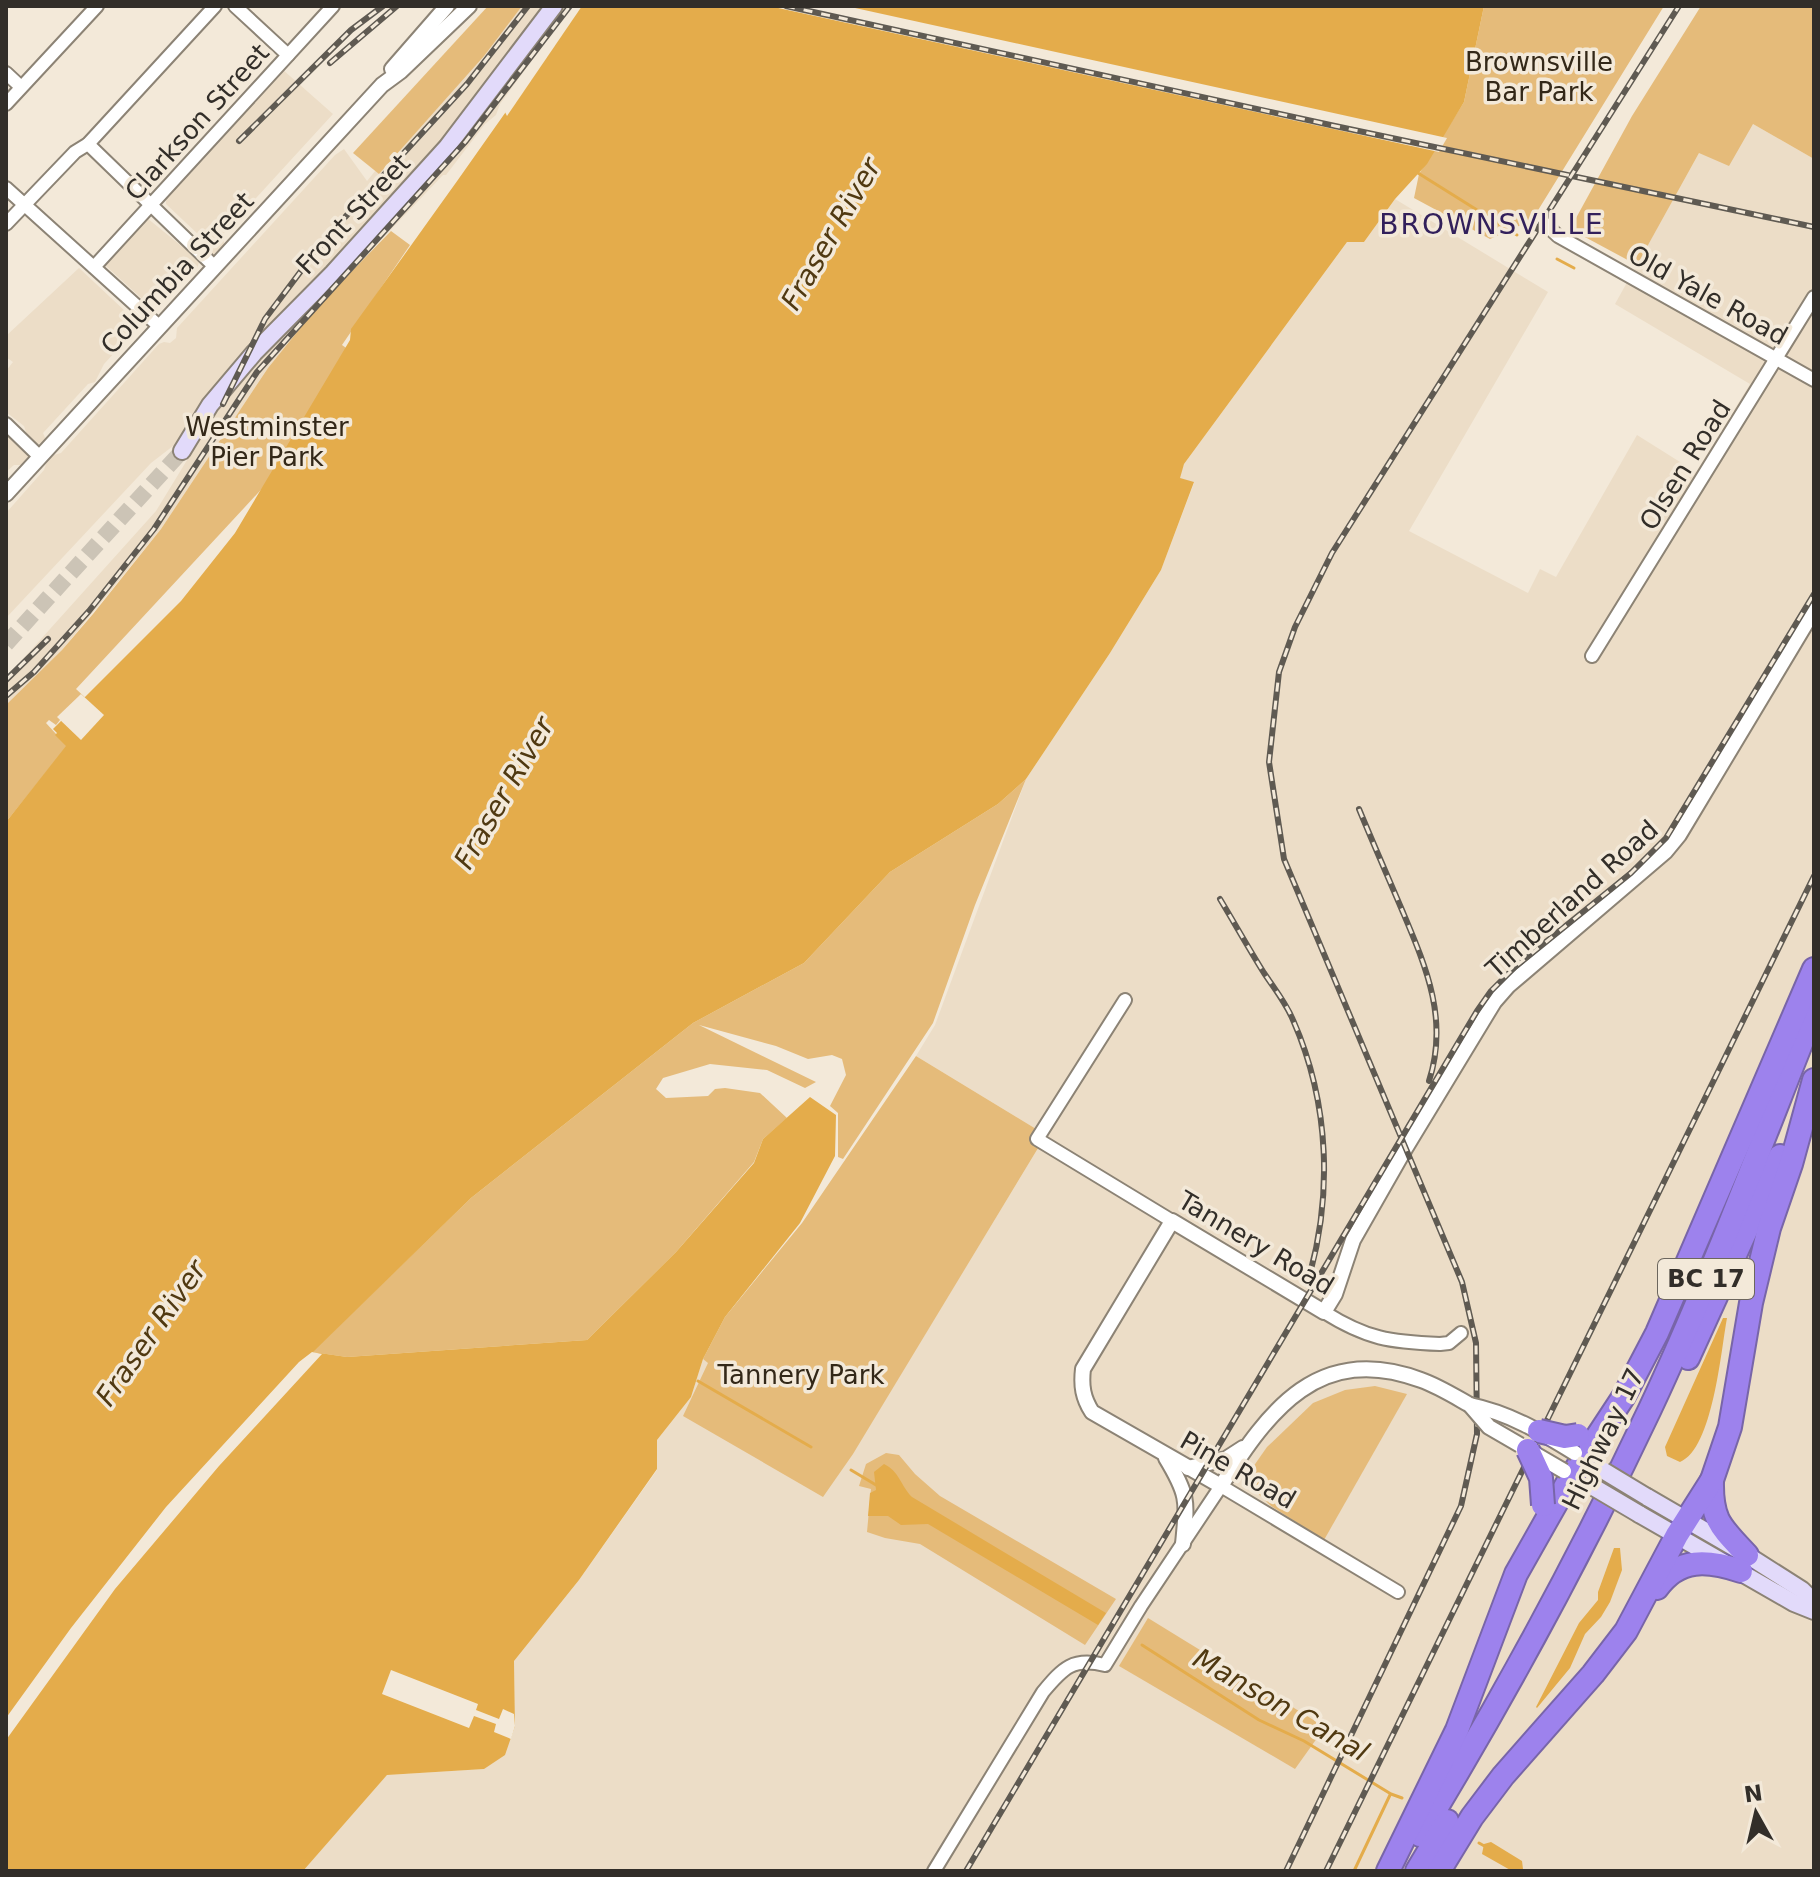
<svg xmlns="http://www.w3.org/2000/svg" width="1820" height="1877" font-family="'DejaVu Sans',sans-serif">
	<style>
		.built { fill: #ecddc7 }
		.green { fill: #e5bb7a }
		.water { fill: #e4ac4b }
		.pier { fill: #f3e9d9 }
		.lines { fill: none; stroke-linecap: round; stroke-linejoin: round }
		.stream { stroke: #e4ac4b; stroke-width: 3 }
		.secondary-tunnel { stroke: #ccc4b6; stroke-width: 16; stroke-dasharray: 16 8; stroke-linecap: butt }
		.minor-casing { stroke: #8c8375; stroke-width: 16 }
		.tertiary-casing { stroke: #8c8375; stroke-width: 18 }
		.secondary-casing { stroke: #8c8375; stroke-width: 20 }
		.motorway-casing { stroke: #7865a8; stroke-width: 26 }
		.minor { stroke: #fff; stroke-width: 12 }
		.tertiary { stroke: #fff; stroke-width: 14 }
		.secondary { stroke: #e2dafa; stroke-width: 16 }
		.motorway { stroke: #9d82ed; stroke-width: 22 }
		.rail-casing { stroke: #5f5a52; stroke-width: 6 }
		.rail { stroke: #f3e9d9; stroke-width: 3; stroke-dasharray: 9; stroke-linecap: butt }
		.tertiary-bridge-casing { stroke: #8c8375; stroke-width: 18; stroke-linecap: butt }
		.secondary-bridge-casing { stroke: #8c8375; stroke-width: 20; stroke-linecap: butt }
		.motorway-bridge-casing { stroke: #7865a8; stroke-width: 26; stroke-linecap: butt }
		.tertiary-bridge { stroke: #fff; stroke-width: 14 }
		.secondary-bridge { stroke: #e2dafa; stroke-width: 16 }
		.motorway-bridge { stroke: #9d82ed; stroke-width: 22 }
		.labels { text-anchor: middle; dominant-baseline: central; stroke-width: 7; stroke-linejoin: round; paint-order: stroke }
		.shield { fill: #f3e9d9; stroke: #6c665e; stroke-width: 2 }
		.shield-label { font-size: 24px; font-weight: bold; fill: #322e29 }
		.park-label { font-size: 26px; fill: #332818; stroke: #f3e9d9 }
		.street-label { font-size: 26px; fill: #322e29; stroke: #f3e9d9 }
		.neighbourhood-label { font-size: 28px; letter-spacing: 2px; fill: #32205b; stroke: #f3e9d9 }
		.water-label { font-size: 28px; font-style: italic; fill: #503911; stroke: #f3e9d9 }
	</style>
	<rect width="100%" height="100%" fill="#f3e9d9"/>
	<g class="built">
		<path d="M509,6H546L423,163L253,346L186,436L151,463L6,618V513L44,470L46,464L54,455L61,453L159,344L164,342L170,343L176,338L177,328L335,155L344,149L367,181Z"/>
		<path d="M561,6H572L500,104L496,115L485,124L446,175H443L319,305L268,368L161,529L62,650L6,708V678L156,511L220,406L437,167Z"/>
		<path d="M282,69L333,114L224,233V245L212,256L200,248L201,237L166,204V196Z"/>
		<path d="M1753,124L1814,159V1871H303L387,1775L484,1769L515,1726L514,1661L579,1580L657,1470V1440L691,1397L703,1359L853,1453L1046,1135L916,1056L935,1025L1026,779L1110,653L1161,570L1194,483L1179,478L1184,464L1347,242H1364L1395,199L1548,292L1409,531L1528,593L1540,569L1556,577L1637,435L1696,472L1750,384L1615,304L1699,153Z"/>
		<path d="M147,218L185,249L190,251L199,262L197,269L190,277H182L156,305L151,307L105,265Z"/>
		<path d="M79,268L126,312L138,318L140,325L104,364L95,382L88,384L43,433L46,440L37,445L28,438L24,426L6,412V371L13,362L6,357V336Z"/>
		<path d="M6,432L28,456L23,465H14L6,472Z"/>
	</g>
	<g class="green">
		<path d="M488,6H522L484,56L379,174L353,153Z"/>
		<path d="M1484,6H1664L1532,220L1490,239L1414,198L1419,174L1464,102Z"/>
		<path d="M1701,6H1814V159L1753,124L1729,166L1699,153L1637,265L1570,229L1632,116Z"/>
		<path d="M391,231L410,245L342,345L374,368L76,689L104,715L60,720L56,725L49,720L46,723L67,746L6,822V705L62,650L93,614L161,529L268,368L319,305Z"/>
		<path d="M1026,779L975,905L933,1023L843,1159L838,1157V1113L830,1106L846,1075L842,1059L832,1055L808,1059L776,1046L699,1025L816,1082L805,1088L767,1070L710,1064L663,1078L656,1089L666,1098L708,1096L715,1089L725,1088L760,1093L787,1118L763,1139L754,1162L676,1252L587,1340L347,1357L312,1352L471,1198L693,1023L804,963L890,872L998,804Z"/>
		<path d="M916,1056L1046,1135L853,1454L823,1497L683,1416L708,1363L703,1359L725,1317L802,1223Z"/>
		<path d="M1375,1386L1407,1394L1324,1540L1271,1506L1250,1486L1253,1467L1267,1447L1313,1403L1345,1390Z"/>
		<path d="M886,1453L899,1455L915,1474L940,1496L1116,1599L1085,1645L920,1544L885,1538L867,1532L871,1489L859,1486L866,1464Z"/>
		<path d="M1148,1618L1325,1727L1295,1769L1119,1666Z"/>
	</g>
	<g class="water">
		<path d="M579,6H1484L1464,102L1427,164L1395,199L1364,242H1347L1184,464L1180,478L1194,482L1161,570L1110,653L1026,779L998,804L890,872L804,963L693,1023L471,1198L313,1352L347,1357L587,1340L676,1252L754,1163L763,1139L810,1097L836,1115L835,1156L800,1223L725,1317L703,1359L691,1397L657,1440V1469L579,1580L514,1661L515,1726L505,1755L484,1769L387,1775L303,1871H6V822L66,746L55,735L57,733L53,729L181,601L235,533L350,340L351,329C428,222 505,115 579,6Z"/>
		<path d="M1723,1318H1727C1721,1350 1713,1449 1680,1462L1667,1456L1665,1447Z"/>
		<path d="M884,1464C899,1471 901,1486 912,1497L1106,1613L1098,1625L928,1524L901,1525L888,1516H868L870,1493L876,1490L874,1472Z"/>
		<path d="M1614,1548H1620L1622,1570L1610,1602L1601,1617L1585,1634L1570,1668L1537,1708L1536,1707L1579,1623L1598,1600V1592Z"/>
		<path d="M1491,1842L1522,1861L1523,1869L1527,1871H1512L1482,1854L1484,1844Z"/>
	</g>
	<g class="pier">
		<path d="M575,6H582L507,116L504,110Z"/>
		<path d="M769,6H846L1447,138L1439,152Z"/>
		<path d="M81,694L104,715L81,740L57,717Z"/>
		<path d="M312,1352L322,1354L219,1466L115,1589L6,1740V1718L71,1628L166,1507L299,1362Z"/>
		<path d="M391,1670L478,1704L476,1710L499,1719L503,1709L514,1714L515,1726L511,1739L494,1732L496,1724L474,1716L469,1728L382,1694Z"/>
	</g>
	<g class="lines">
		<g class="stream">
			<path d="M1418,173L1517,235"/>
			<path d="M1557,259L1574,268"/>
			<path d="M698,1381L811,1447"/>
			<path d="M851,1470L876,1485"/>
			<path d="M1142,1645L1259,1720L1304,1741L1391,1794L1402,1798"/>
			<path d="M1479,1843L1488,1848"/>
			<path d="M1354,1871L1390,1795"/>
		</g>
		<path class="secondary-tunnel" d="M6,644L182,451"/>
		<g class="minor-casing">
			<g id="minor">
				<path d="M235,6L288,55"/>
				<path d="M6,73L21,87"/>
				<path d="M6,104L97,6"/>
				<path d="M88,144L215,267"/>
				<path d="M6,188L160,327"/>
				<path d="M1542,221L1558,236L1814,380"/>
				<path d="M6,224L75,152L88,144L215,6"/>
				<path d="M94,267L333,6"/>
				<path d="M6,424L40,457"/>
				<path d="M1592,656L1814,297"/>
				<path d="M1125,1000L1037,1139L1172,1221"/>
				<path d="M1324,1312C1367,1339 1390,1342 1440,1344L1449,1343L1461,1333"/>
				<path d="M934,1871L1043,1692C1063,1668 1073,1657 1105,1665L1141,1606L1221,1486L1398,1592"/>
			</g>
		</g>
		<g class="tertiary-casing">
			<g id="tertiary">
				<path d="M392,69L447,6"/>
				<path d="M6,494L382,85L401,71L469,6"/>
				<path d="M1470,1405C1454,1396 1438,1386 1421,1380C1319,1342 1269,1410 1221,1486L1092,1412C1083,1398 1081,1386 1083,1369L1172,1221L1324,1312L1335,1294L1353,1240L1406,1147L1494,1002L1508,986L1665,852L1679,835L1814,610"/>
				<path d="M1166,1458C1189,1496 1187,1501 1183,1544"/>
				<path d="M1188,1468L1226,1459L1243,1448"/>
			</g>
		</g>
		<g class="secondary-casing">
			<g id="secondary">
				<path d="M182,451L210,405L254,353L333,273L447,147L554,6"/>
				<path d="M1647,1497L1747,1555L1802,1590L1814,1602"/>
				<path d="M1639,1514L1794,1603L1814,1611"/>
			</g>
		</g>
		<g class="motorway-casing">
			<g id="motorway">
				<path d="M1688,1358L1780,1156"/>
				<path d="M1712,1480C1711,1521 1721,1527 1747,1555"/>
				<path d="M1657,1588C1679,1557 1708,1560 1741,1571"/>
				<path d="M1420,1835C1504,1697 1581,1555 1650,1409C1711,1279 1761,1144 1814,1011"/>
				<path d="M1388,1871L1457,1730L1516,1574L1572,1475L1624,1396L1657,1333L1814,969"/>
				<path d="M1417,1871L1447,1821"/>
				<path d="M1439,1871L1472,1817L1503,1776L1593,1674L1626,1631L1677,1535L1712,1480L1730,1427L1751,1303L1769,1228L1791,1164L1814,1080"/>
			</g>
		</g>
		<use href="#minor" class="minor"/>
		<use href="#tertiary" class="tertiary"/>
		<use href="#secondary" class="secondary"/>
		<use href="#motorway" class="motorway"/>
		<g class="rail-casing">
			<g id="rail">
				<path d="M786,6L1335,126L1814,227"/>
				<path d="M330,63L397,6"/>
				<path d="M239,141L351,30L383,6"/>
				<path d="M223,404L265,319L325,239L467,84L528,6"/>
				<path d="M6,680L48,639"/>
				<path d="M6,696L34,672L89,611L154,529L257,372L466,141L570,6"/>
				<path d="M1359,809C1373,843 1388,877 1402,910C1426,967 1449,1019 1429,1081"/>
				<path d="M1220,899C1235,924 1249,949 1264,973C1274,988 1286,1003 1293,1020C1330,1104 1333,1198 1307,1284"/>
				<path d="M966,1871L1477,1011L1491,991L1515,967L1631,873L1666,838L1814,594"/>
				<path d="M1286,1871L1461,1506L1477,1434L1476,1343L1462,1282L1284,859L1269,762L1279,672L1295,627L1332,553L1679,6"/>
				<path d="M1326,1871L1814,876"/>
			</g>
		</g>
		<use href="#rail" class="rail"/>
		<g class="tertiary-bridge-casing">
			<g id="tertiary-bridge">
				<path d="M1470,1405C1509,1413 1541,1432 1575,1453"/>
				<path d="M1470,1405L1489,1427L1520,1445"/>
				<path d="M1528,1450L1564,1471"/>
			</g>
		</g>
		<g class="secondary-bridge-casing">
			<g id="secondary-bridge">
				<path d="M1604,1471L1647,1497"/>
				<path d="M1595,1488L1639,1514"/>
			</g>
		</g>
		<g class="motorway-bridge-casing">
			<g id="motorway-bridge">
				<path d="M1539,1431L1565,1437L1578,1435"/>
				<path d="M1528,1450L1541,1478L1543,1505"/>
			</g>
		</g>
		<use href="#tertiary-bridge" class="tertiary-bridge"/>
		<use href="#secondary-bridge" class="secondary-bridge"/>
		<use href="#motorway-bridge" class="motorway-bridge"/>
	</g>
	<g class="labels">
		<rect class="shield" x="1658" y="1259" width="96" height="40" rx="6"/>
		<g class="shield-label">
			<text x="1706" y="1279">BC 17</text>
		</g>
		<g class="park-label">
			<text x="1539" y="62">Brownsville<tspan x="1539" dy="30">Bar Park</tspan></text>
			<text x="267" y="427">Westminster<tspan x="267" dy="30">Pier Park</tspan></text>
			<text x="801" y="1375">Tannery Park</text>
		</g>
		<g class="street-label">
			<text transform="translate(197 122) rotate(-48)">Clarkson Street</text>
			<text transform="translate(353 214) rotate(-47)">Front Street</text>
			<text transform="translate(177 273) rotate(-47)">Columbia Street</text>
			<text transform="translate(1708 295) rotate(29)">Old Yale Road</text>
			<text transform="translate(1685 465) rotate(-58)">Olsen Road</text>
			<text transform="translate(1572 899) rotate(-42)">Timberland Road</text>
			<text transform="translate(1256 1243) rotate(31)">Tannery Road</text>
			<text transform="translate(1603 1439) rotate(-64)">Highway 17</text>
			<text transform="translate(1238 1470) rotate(30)">Pine Road</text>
		</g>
		<g class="neighbourhood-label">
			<text x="1492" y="224">BROWNSVILLE</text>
		</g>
		<g class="water-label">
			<text transform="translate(831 234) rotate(-60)">Fraser River</text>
			<text transform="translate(504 793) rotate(-60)">Fraser River</text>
			<text transform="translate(151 1333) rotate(-55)">Fraser River</text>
			<text transform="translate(1281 1705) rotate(30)">Manson Canal</text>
		</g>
	</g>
	<rect width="1820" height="1877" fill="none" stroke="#322e29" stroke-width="16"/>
	<g transform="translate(1756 1813) rotate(352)" stroke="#f3e9d9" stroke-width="6" paint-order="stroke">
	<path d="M0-6L14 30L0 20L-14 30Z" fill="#322e29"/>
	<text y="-12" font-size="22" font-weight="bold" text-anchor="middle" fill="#322e29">N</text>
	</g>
</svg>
